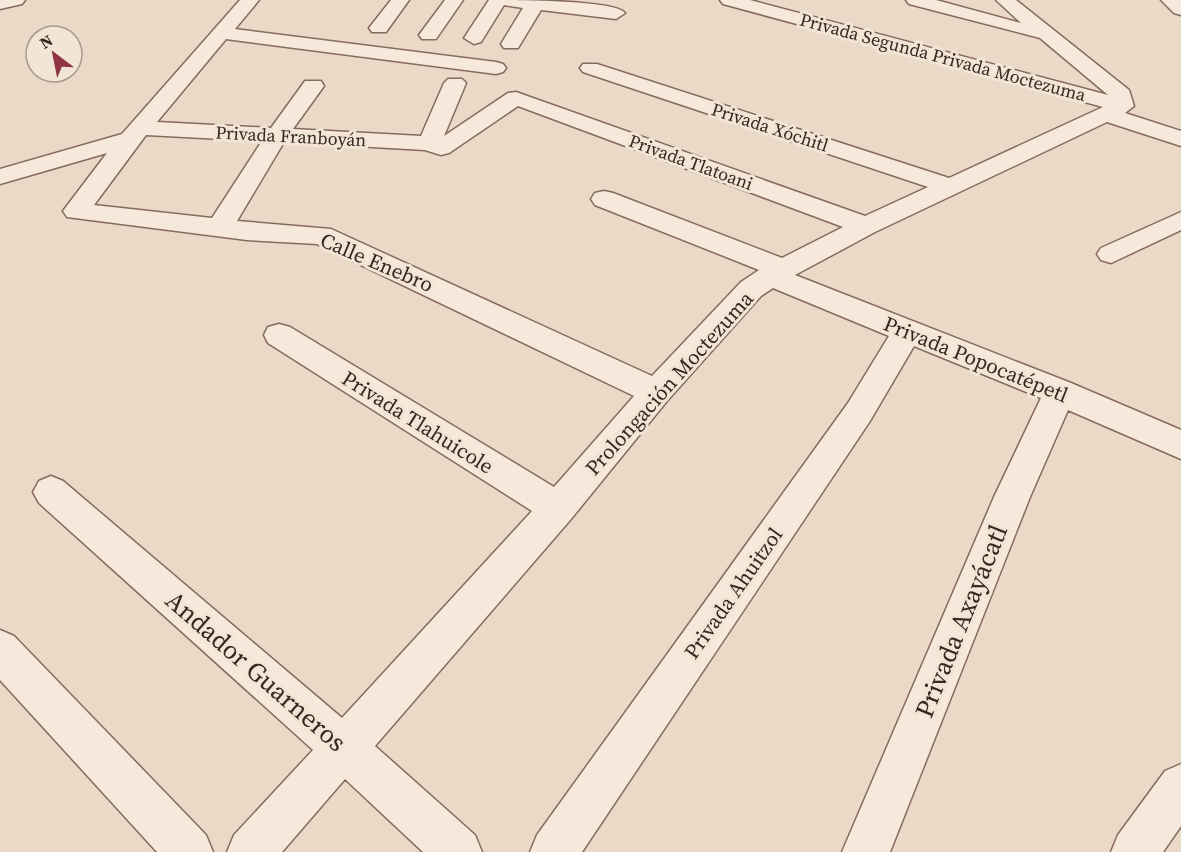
<svg xmlns="http://www.w3.org/2000/svg" width="1181" height="852" font-family="'Source Serif 4',serif">
	<style>
		.lines { fill: none; stroke-linecap: round; stroke-linejoin: round }
		.minor-casing { stroke: #846b5e; stroke-width: 3 }
		.minor { fill: #f6e8da; fill-rule: evenodd }
		.labels { text-anchor: middle; dominant-baseline: central; stroke-width: 6; stroke-linejoin: round; paint-order: stroke }
		.far-street-label { font-size: 18px; fill: #362720; stroke: #f2e5d6 }
		.street-label { font-size: 21px; fill: #362720; stroke: #f2e5d6 }
		.near-street-label { font-size: 26px; fill: #362720; stroke: #f2e5d6 }
	</style>
	<rect width="100%" height="100%" fill="#ead9c7"/>
	<g class="lines">
		<g class="minor-casing">
			<g id="minor">
				<path d="M0,0H25L22,4L0,9Z"/>
				<path d="M240,0H259L235,29L496,62L503,64L506,68L503,72L496,74L226,39L157,122L271,128L305,81H321L324,86L293,129L421,136L444,83L448,79H462L466,83L444,136L508,93L516,92L865,216L928,187L583,72L580,68L583,64H597L949,178L1103,107L723,4L720,0H750L1108,95L1040,38L909,4L906,0H936L1021,23L996,0H1016L1129,90L1134,106L1125,113L1181,131V146L1107,122L875,232L795,275L1071,383L1181,430V459L1068,410L1030,497L890,852H842L994,497L1041,398L914,346L870,421L582,852H530L537,835L848,403L889,336L773,288L761,296L667,401L571,519L375,746L475,835L482,852H423L345,779L282,852H227L234,835L313,750L39,503L33,492L39,481L51,476L63,481L342,718L532,511L268,343L264,335L268,327L279,324L290,327L554,487L634,396L317,244L247,240L67,217L63,211L107,153L0,184V169L122,134ZM518,106L843,227L782,258L613,193L604,191L595,193L591,199L595,205L759,270L741,282L652,376L331,229L237,221L284,142L425,150L441,155L449,153ZM146,135L262,141L212,218L94,205Z"/>
				<path d="M391,0H409L386,32H372L369,28Z"/>
				<path d="M445,0H463L436,39H422L419,35Z"/>
				<path d="M489,0C510,0 616,0 625,13L616,19L541,10L518,48H504L501,44L523,8L504,5L481,42L474,44L464,38Z"/>
				<path d="M1161,0H1181V15L1174,13Z"/>
				<path d="M1181,212V230L1111,263L1101,260L1097,254L1101,248Z"/>
				<path d="M0,630L14,636L206,835L213,852H157L0,680Z"/>
				<path d="M1181,764V826L1163,852H1111L1118,835L1165,771Z"/>
			</g>
		</g>
		<use href="#minor" class="minor"/>
	</g>
	<g class="labels">
		<g class="far-street-label">
			<text transform="translate(943 57) rotate(15)">Privada Segunda Privada Moctezuma</text>
			<text transform="translate(770 127) rotate(18)">Privada Xóchitl</text>
			<text transform="translate(291 136) rotate(3)">Privada Franboyán</text>
			<text transform="translate(691 162) rotate(20)">Privada Tlatoani</text>
		</g>
		<g class="street-label">
			<text transform="translate(377 262) rotate(23)">Calle Enebro</text>
			<text transform="translate(976 359) rotate(22)">Privada Popocatépetl</text>
			<text transform="translate(669 383) rotate(-48)">Prolongación Moctezuma</text>
			<text transform="translate(418 422) rotate(32)">Privada Tlahuicole</text>
			<text transform="translate(733 593) rotate(-55)">Privada Ahuitzol</text>
		</g>
		<g class="near-street-label">
			<text transform="translate(961 621) rotate(-68)">Privada Axayácatl</text>
			<text transform="translate(256 671) rotate(41)">Andador Guarneros</text>
		</g>
	</g>
	<g transform="translate(54 54) rotate(328)"><circle r="28" fill="#f2e5d6" stroke="#a7998d" stroke-width="1.5"/>
	<path d="M0-4.5L10 22L0 15L-10 22Z" fill="#8e3445"/>
	<text y="-9" font-size="16" font-weight="bold" text-anchor="middle" fill="#362720">N</text>
	</g>
</svg>
